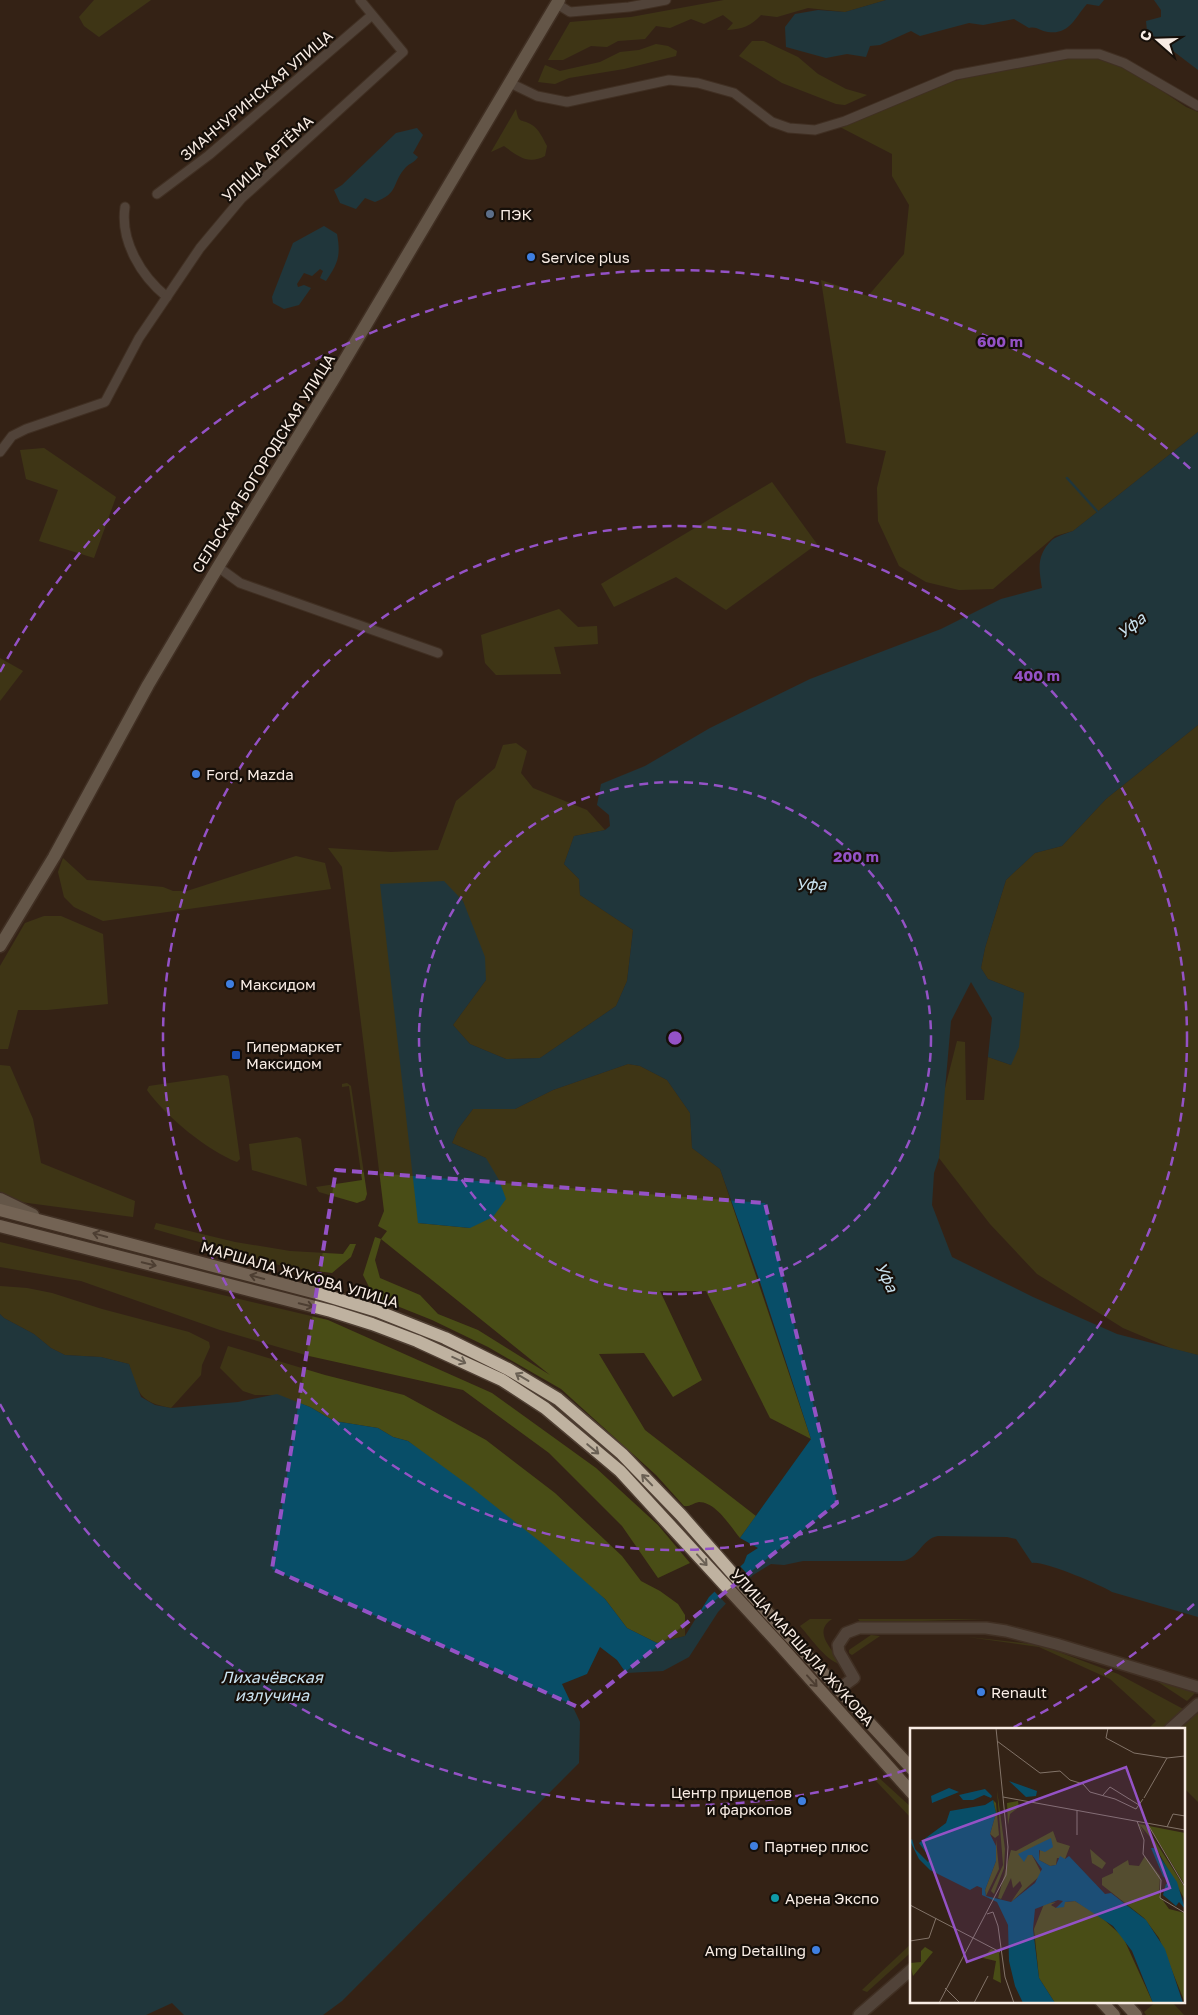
<svg xmlns="http://www.w3.org/2000/svg" width="1198" height="2015" font-family="'Golos Text',sans-serif">
	<style>
		.green { fill: #494d16; fill-rule: evenodd }
		.water { fill: #084e68 }
		.pier { fill: #342316 }
		.lines { fill: none; stroke-linecap: round; stroke-linejoin: round }
		.stream { stroke: #084e68; stroke-width: 2.5 }
		.minor-casing { stroke: #4f3f33; stroke-width: 11 }
		.tertiary-casing { stroke: #4f3f33; stroke-width: 14 }
		.secondary-casing { stroke: #4f3f33; stroke-width: 15 }
		.primary-casing { stroke: #4f3f33; stroke-width: 15 }
		.minor { stroke: #736c64; stroke-width: 9 }
		.tertiary { stroke: #736c64; stroke-width: 11 }
		.secondary { stroke: #9d9485; stroke-width: 12 }
		.primary { stroke: #bfb2a0; stroke-width: 12 }
		.oneway { stroke: #6a6054 }
		.marked { fill: none; stroke: #9452c6; stroke-width: 4; stroke-dasharray: 10 6; stroke-linejoin: round }
		.ring { fill: none; stroke: #9452c6; stroke-width: 2.5; stroke-dasharray: 9 6 }
		.service-dot { fill: #5c6f8a; stroke: #160f09; stroke-width: 2 }
		.shop-dot { fill: #3f7fe0; stroke: #160f09; stroke-width: 2 }
		.transit-dot { fill: #1a4fb4; stroke: #160f09; stroke-width: 2 }
		.culture-dot { fill: #0f9aa8; stroke: #160f09; stroke-width: 2 }
		.labels { text-anchor: middle; dominant-baseline: central; stroke-width: 4.5; stroke-linejoin: round; paint-order: stroke }
		.street-label { font-size: 15px; fill: #f8ece4; stroke: #160f09 }
		.poi-label { font-size: 15px; fill: #f8ece4; stroke: #160f09; text-anchor: start }
		.water-label { font-size: 16px; font-style: italic; fill: #c9e2ef; stroke: #160f09 }
		.inset-road { fill: none; stroke: #827368; stroke-width: 1 }
		.view { fill: #9452c6; fill-opacity: 0.15; stroke: #9452c6; stroke-width: 2.5 }
		.inset-edge { fill: none; stroke: #f8ece4; stroke-width: 2.5 }
		.centre { fill: #9452c6; stroke: #160f09; stroke-width: 2.5 }
		.ring-label { font-size: 15px; text-anchor: middle; font-weight: bold; fill: #9452c6; stroke: #160f09; stroke-width: 4.5; stroke-linejoin: round; paint-order: stroke }
	</style>
	<rect width="100%" height="100%" fill="#342316"/>
	<g class="green">
		<path d="M94,0H151L99,37L84,26L79,17Z"/>
		<path d="M724,0H886L845,12L808,8L777,17L761,15C751,26 743,29 727,30L733,23L723,15L704,24L691,19L670,28L656,26L645,39L618,41L607,47L591,46L563,60H548L570,22L631,17Z"/>
		<path d="M752,41H764L798,57L818,74L846,89L867,95L845,105L836,104L782,83L739,56Z"/>
		<path d="M656,44L668,46L677,51L676,56L624,69L569,78L555,84L538,82L545,65L560,71L600,62L620,52L639,50Z"/>
		<path d="M1061,55L1113,58L1186,107L1198,112V432L1073,531L1055,536L993,589L959,590L926,582L899,566L878,521L877,488L886,451L846,443L821,280L868,296L904,254L909,205L892,176V154L840,127L946,83Z"/>
		<path d="M516,109C519,125 521,118 532,125C539,129 543,139 547,146L545,156C528,165 518,156 504,146L491,152Z"/>
		<path d="M44,448L116,497L94,558L39,541L58,490L26,479L20,450Z"/>
		<path d="M772,482L817,544L726,610L676,577L614,607L601,584Z"/>
		<path d="M559,609L578,627L597,626L598,644L554,647L561,674L496,675L485,663L481,635Z"/>
		<path d="M0,658L23,671L0,701Z"/>
		<path d="M1198,725V1355L1173,1349L1123,1328L1037,1274L990,1224L939,1158L943,1096L957,1041L965,1042L966,1100H984L988,1057L1011,1065L1024,993L988,979L981,968L985,948L1006,880L1035,853L1062,846L1106,799Z"/>
		<path d="M516,743L527,751L521,773L533,788L587,810L605,830L574,836L564,864L579,879L580,895L633,930L627,981L616,1006L540,1058L506,1059L470,1044L453,1025L486,980L463,901L418,1223L470,1228L486,1158L452,1143L458,1129L473,1109H515L553,1090L628,1064L640,1066L667,1080L690,1113L692,1148L720,1169L811,1439L770,1418L706,1291H660L702,1380L673,1397L644,1353L599,1354L645,1430L756,1516L740,1538C730,1526 716,1502 699,1502C693,1503 690,1507 684,1506L656,1475L561,1389L488,1347L432,1320L377,1298L371,1291L363,1275L375,1237L381,1239L387,1231L378,1226L384,1211L342,867L328,848L391,852L438,850L456,801L495,768L503,745ZM381,1239L550,1375L478,1330L438,1314L420,1295L380,1278L375,1260Z"/>
		<path d="M296,856L325,863L331,889L103,921L74,907L64,897L58,872L63,858L87,880L163,887L173,891H187Z"/>
		<path d="M44,916H61L103,934L108,1004L47,1010H18L8,1049H0V966L25,923Z"/>
		<path d="M0,1065L10,1066L33,1119L41,1163L135,1201L133,1217L13,1201L0,1194Z"/>
		<path d="M224,1075L228,1076L229,1080L240,1159L237,1162C208,1151 165,1116 147,1090L149,1086Z"/>
		<path d="M347,1083L351,1086L367,1194L365,1200L357,1203L319,1192L316,1187L362,1180L349,1086L342,1087V1084Z"/>
		<path d="M297,1137L301,1139L307,1186L252,1170L249,1144Z"/>
		<path d="M156,1223L235,1242L290,1251L343,1254L350,1244H356L351,1257L332,1273L286,1267L154,1229Z"/>
		<path d="M0,1242L328,1320L492,1393L596,1468L658,1525L690,1563L658,1578L622,1526L549,1453L463,1390L309,1356L220,1330L81,1281L0,1267Z"/>
		<path d="M0,1286L27,1288L52,1293L102,1309L189,1332L209,1342L210,1347L202,1365L201,1375L171,1408C139,1402 138,1393 129,1364L101,1357L65,1355L51,1348L34,1334L4,1318L0,1314Z"/>
		<path d="M228,1346L325,1375L404,1395L486,1440L555,1493L622,1556L641,1581L660,1591L678,1604L685,1615V1636L657,1643L627,1628L605,1599L408,1441L393,1437L378,1428L334,1421L310,1407L277,1395H255L243,1391L220,1368Z"/>
		<path d="M810,1619H832C811,1632 834,1652 844,1665C828,1664 811,1638 800,1626Z"/>
		<path d="M858,1619H985L861,1623Z"/>
		<path d="M871,1635L880,1636L852,1655L849,1653V1650Z"/>
		<path d="M968,1637L1040,1645L1118,1674L1185,1710L1165,1729H1148L1156,1721L1110,1679L1039,1647Z"/>
		<path d="M1149,1676L1194,1690L1195,1693L1187,1701Z"/>
		<path d="M1195,1713L1198,1714V1802L1184,1788V1729H1177Z"/>
		<path d="M878,1777L912,1808V1819L875,1780Z"/>
		<path d="M912,1943V1951L908,1955L867,1992L862,1990Z"/>
		<path d="M1157,2001H1171L1184,2015H1146L1144,2012Z"/>
	</g>
	<g class="water">
		<path d="M886,0H1104L1099,6L1087,4C1075,17 1070,35 1048,32C1040,31 1037,26 1029,28L1014,19L983,25L969,23L920,36L911,31L880,45L870,46L866,57L847,54L826,58L786,47L785,27L795,14L818,10L845,12Z"/>
		<path d="M1154,0H1198V70L1147,31L1146,21L1161,17V10Z"/>
		<path d="M417,128L423,135L413,153L418,157C414,163 410,163 406,167C391,183 400,193 375,202L365,198L356,209L340,203L334,190L342,185L396,133Z"/>
		<path d="M324,226L337,234C341,256 338,263 326,281L320,278L323,271L320,269L312,276L304,273L297,284L298,287L304,285L311,288L299,305L284,309L273,303L272,297L293,243Z"/>
		<path d="M1198,432V725L1106,799L1062,846L1035,853L1006,880L985,948L981,968L988,979L1024,993L1019,1047L1011,1065L988,1057L992,1018L971,982L951,1021L939,1158L934,1173L932,1205L952,1257L1033,1297L1117,1334L1198,1355V1617L1112,1592C1101,1585 1043,1560 1032,1563L1016,1539L1007,1537L938,1536C921,1539 919,1559 902,1561H803L784,1565L771,1564L753,1575L718,1612L689,1657L663,1671L626,1673L617,1660L600,1647L587,1674L562,1684L580,1722L579,1763L342,2001L323,2015H184L172,2003L146,2015H0V1314L4,1318L34,1334L51,1348L65,1355L101,1357L129,1364L141,1397L155,1405L171,1408L205,1405L238,1402L277,1394L310,1407L334,1421L378,1428L393,1437L408,1441L471,1487L543,1544L605,1599L627,1628L657,1643L685,1636L709,1597L744,1563L747,1555L758,1548L740,1538L811,1439L760,1282L720,1169L692,1148L690,1113L667,1080L640,1066L628,1064L553,1090L515,1109H473L458,1129L452,1143L486,1158L499,1180L506,1199L493,1217L470,1228L418,1223L380,884L444,881L463,901L485,957L486,980L453,1025L470,1044L506,1059L540,1058L616,1006L627,981L633,930L580,895L579,879L564,864L574,836L605,830L610,826L609,815L597,805L601,784L645,766L710,728L810,679L941,629L1001,599L1042,588C1039,570 1036,555 1052,540C1057,536 1067,533 1073,531Z"/>
	</g>
	<path class="pier" d="M739,1565L752,1579L728,1606L713,1590Z"/>
	<g class="lines">
		<path class="stream" d="M1067,478L1097,511"/>
		<g class="minor-casing">
			<g id="minor">
				<path d="M557,4L570,12L629,7L666,0"/>
				<path d="M510,83L537,96L567,102L669,80L698,83L734,93L772,122L789,128L815,130L845,121L955,75L1067,54H1099L1124,63L1198,106"/>
				<path d="M157,194L209,155L372,15"/>
				<path d="M125,207C120,241 141,276 167,297"/>
				<path d="M0,452L12,436L26,429L105,402L139,338L200,248L241,199L403,52L360,0"/>
				<path d="M218,567L240,583L438,653"/>
			</g>
		</g>
		<g class="tertiary-casing">
			<g id="tertiary">
				<path d="M839,1689L854,1678L839,1652L838,1645L846,1633L859,1628H986L1006,1631L1056,1644L1198,1687"/>
				<path d="M1170,1729L1198,1704"/>
				<path d="M859,2015L912,1969"/>
			</g>
		</g>
		<g class="secondary-casing">
			<g id="secondary">
				<path d="M0,946L54,857L148,685L218,567L333,380L559,0"/>
				<path d="M0,1199L33,1215"/>
			</g>
		</g>
		<g class="primary-casing">
			<g id="primary">
				<path d="M0,1210L324,1295L377,1311L445,1338L508,1369L558,1399L622,1454L681,1515L747,1590L912,1769"/>
				<path d="M0,1226L331,1311L372,1324L417,1341L502,1380L545,1408L620,1471L779,1644L912,1793"/>
				<path d="M1101,2001L1114,2015"/>
				<path d="M1123,2001L1136,2015"/>
			</g>
		</g>
		<use href="#minor" class="minor"/>
		<use href="#tertiary" class="tertiary"/>
		<use href="#secondary" class="secondary"/>
		<use href="#primary" class="primary"/>
	</g>
	<defs><path id="oneway-shaft" d="M-6 0H5M1.5-3L5.5 0L1.5 3" fill="none" stroke-width="1.6" stroke-linecap="round" stroke-linejoin="round" transform="scale(1.25)"/></defs>
	<g class="oneway">
		<use href="#oneway-shaft" transform="translate(100 1235) rotate(-165)"/>
		<use href="#oneway-shaft" transform="translate(149 1264) rotate(14)"/>
		<use href="#oneway-shaft" transform="translate(257 1277) rotate(-165)"/>
		<use href="#oneway-shaft" transform="translate(306 1305) rotate(14)"/>
		<use href="#oneway-shaft" transform="translate(459 1360) rotate(25)"/>
		<use href="#oneway-shaft" transform="translate(522 1377) rotate(-149)"/>
		<use href="#oneway-shaft" transform="translate(593 1449) rotate(40)"/>
		<use href="#oneway-shaft" transform="translate(647 1480) rotate(-134)"/>
		<use href="#oneway-shaft" transform="translate(702 1560) rotate(48)"/>
		<use href="#oneway-shaft" transform="translate(812 1681) rotate(48)"/>
	</g>
	<path d="M0 0H1198V2015H0ZM336,1170L765,1203L837,1503L580,1708L272,1569Z" fill="#342316" fill-opacity=".55" fill-rule="evenodd"/>
	<path class="marked" d="M336,1170L765,1203L837,1503L580,1708L272,1569Z"/>
	<g class="ring">
		<circle cx="675" cy="1038" r="256"/>
		<circle cx="675" cy="1038" r="512"/>
		<path d="M1194 1604A768 768 0 0 1 1012 1728M906 1770A768 768 0 0 1 0 1404M0 672A768 768 0 0 1 1194 472"/>
	</g>
	<circle class="service-dot" cx="490" cy="214" r="5"/>
	<g class="shop-dot">
		<circle cx="531" cy="257" r="5"/>
		<circle cx="196" cy="774" r="5"/>
		<circle cx="230" cy="984" r="5"/>
		<circle cx="981" cy="1692" r="5"/>
		<circle cx="802" cy="1801" r="5"/>
		<circle cx="754" cy="1846" r="5"/>
		<circle cx="816" cy="1950" r="5"/>
	</g>
	<rect class="transit-dot" x="231" y="1050" width="10" height="10" rx="2.5"/>
	<circle class="culture-dot" cx="775" cy="1898" r="5"/>
	<g class="labels">
		<g class="street-label">
			<text transform="translate(256 95) rotate(-40)">ЗИАНЧУРИНСКАЯ УЛИЦА</text>
			<text transform="translate(267 158) rotate(-43)">УЛИЦА АРТЁМА</text>
			<text transform="translate(263 463) rotate(-58)">СЕЛЬСКАЯ БОГОРОДСКАЯ УЛИЦА</text>
			<text transform="translate(300 1274) rotate(16)">МАРШАЛА ЖУКОВА УЛИЦА</text>
			<text transform="translate(803 1647) rotate(48)">УЛИЦА МАРШАЛА ЖУКОВА</text>
		</g>
		<g class="poi-label">
			<text x="500" y="214">ПЭК</text>
			<text x="541" y="257">Service plus</text>
			<text x="206" y="774">Ford, Mazda</text>
			<text x="240" y="984">Максидом</text>
			<text x="246" y="1046">Гипермаркет<tspan x="246" dy="17">Максидом</tspan></text>
			<text x="991" y="1692">Renault</text>
			<text x="792" y="1792" text-anchor="end">Центр прицепов<tspan x="792" dy="17">и фаркопов</tspan></text>
			<text x="764" y="1846">Партнер плюс</text>
			<text x="785" y="1898">Арена Экспо</text>
			<text x="806" y="1950" text-anchor="end">Amg Detailing</text>
		</g>
		<g class="water-label">
			<text transform="translate(1131 625) rotate(-37)">Уфа</text>
			<text x="811" y="884">Уфа</text>
			<text transform="translate(887 1277) rotate(65)">Уфа</text>
			<text x="272" y="1677">Лихачёвская<tspan x="272" dy="18">излучина</tspan></text>
		</g>
	</g>
	<g transform="translate(910 1728)">
		<rect width="275" height="275" fill="#342316"/>
		<path d="M87,62L95,121L94,140L84,166L81,163L93,137ZM83,72L86,75L89,107L85,110L80,106L86,85ZM108,73L109,79L100,86L98,97L97,75ZM228,96L235,97L275,160V172L240,109L230,97L236,109ZM239,98L275,105V157ZM143,103L147,114L160,118L155,131L147,130L146,137L140,138L129,132L130,122L144,116L118,127H122L132,146L101,174L112,158L110,153L103,160L101,150L91,171L88,170L101,122L106,123ZM86,111L89,141L76,168L75,162L86,133ZM180,121L196,135L192,141L182,135ZM235,128L250,148L249,167L259,181L275,185V275L249,210L234,190L192,157V150L203,145V141L218,132L219,137L229,138ZM165,173L190,188L213,209L243,275H145L129,250L124,201L134,176L146,174L141,177L146,180L155,174ZM15,219L23,224L3,248L0,235L11,234V223ZM81,221L89,224L91,255L83,251L86,233L73,230Z" fill="#494d16"/>
		<path d="M99,53L127,63L126,68L116,69ZM39,60L49,64L22,75L21,68ZM75,61L82,68L81,70L74,67L63,72H53L49,67ZM83,72L86,85L80,106L86,118V133L75,162L76,168L101,174L125,155L132,141L122,127H118L114,134L108,126L141,110L143,119L135,124L129,122V132L140,138L146,137L150,128L155,131L159,128L195,166L201,165L236,192L255,221L273,275H243L222,223L203,198L165,173L155,174L154,179L146,180L153,173L148,172L125,181L123,201L129,250L145,275H113L105,258L99,233L98,197L87,174L72,167V160L67,158L60,162L20,142L9,131L0,113L2,111L5,121L18,134L20,130L9,115L36,95L40,83L75,77ZM241,120H244L267,154L275,181L269,174L266,178L253,167L256,156L259,154L253,148Z" fill="#084e68"/>
		<path class="inset-road" d="M198,0L196,10L224,25L257,30L275,28M87,13L130,45L150,43L160,52L173,56L180,64L205,71L226,81L233,71M193,67L200,59L229,77M93,69L275,102M234,70L257,30M227,93L234,112L233,126L251,152L250,170L275,185M237,95L275,159M257,99L263,86L275,88M167,107V82M0,177L90,224M77,186L83,184L88,198L95,249L104,275M0,213L19,210L26,190M35,260L50,275M29,275L96,147L98,119L86,0M64,275L78,248"/>
		<path class="view" d="M216,39L260,160L57,234L13,113Z"/>
		<rect width="275" height="275" class="inset-edge"/>
	</g>
	<circle cx="675" cy="1038" r="8" class="centre"/>
	<g class="ring-label">
		<text x="1000" y="347">600 m</text>
		<text x="1037" y="681">400 m</text>
		<text x="856" y="862">200 m</text>
	</g>
	<g transform="translate(1158 40) rotate(290)" stroke="#160f09" stroke-width="4" paint-order="stroke">
	<path d="M0-4L9 19L0 12L-9 19Z" fill="#f8ece4"/>
	<text y="-8" font-size="14" font-weight="bold" text-anchor="middle" fill="#f8ece4">С</text>
	</g>
</svg>
